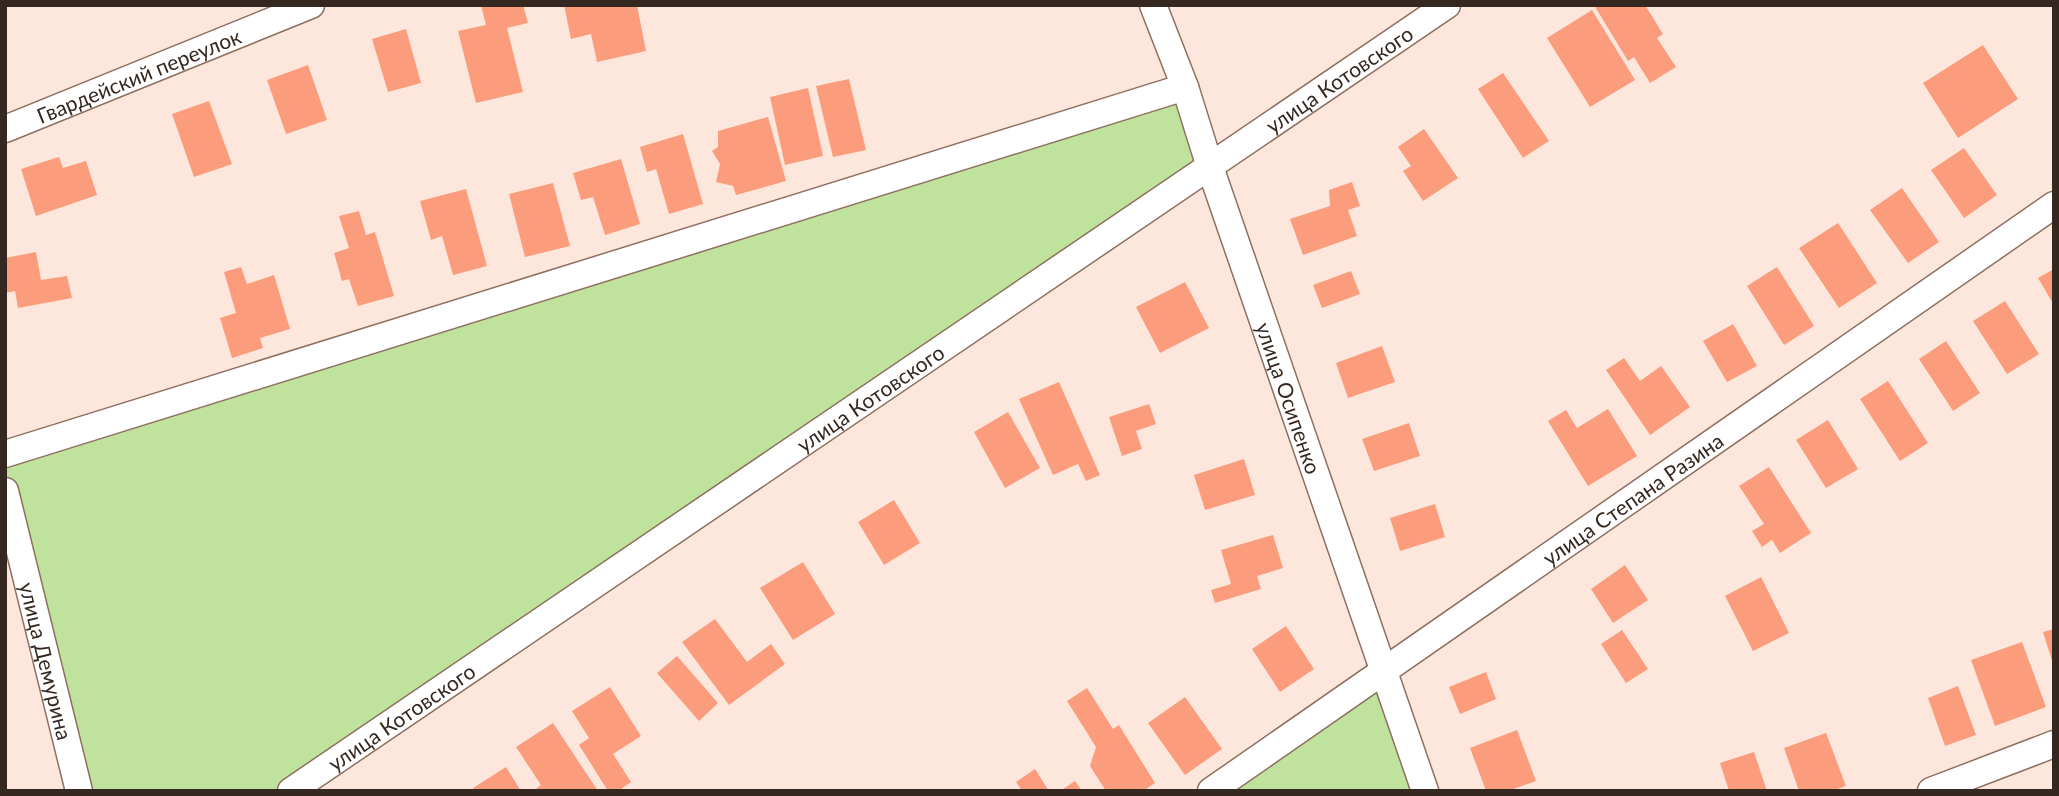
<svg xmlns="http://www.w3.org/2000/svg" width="2059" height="796" font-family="Lato,sans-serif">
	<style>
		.green { fill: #bfe39d }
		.building { fill: #fb9d7d }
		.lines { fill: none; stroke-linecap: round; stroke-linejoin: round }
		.minor-casing { stroke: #8f6f5f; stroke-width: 29 }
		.minor { stroke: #fff; stroke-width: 26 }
		.labels { text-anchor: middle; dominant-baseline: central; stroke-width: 6; stroke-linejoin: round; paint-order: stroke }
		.street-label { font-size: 21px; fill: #352821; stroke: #fff }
	</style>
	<rect width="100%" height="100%" fill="#fde7dc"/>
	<g class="green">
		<path d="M1185,87L1210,167L291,791H79L5,491V454Z"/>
		<path d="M1382,670L1425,791H1211Z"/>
	</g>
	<g class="building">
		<path d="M481,5H523L528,23L507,28L523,92L476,103L458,31L486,25Z"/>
		<path d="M564,5H637L646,51L597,62L591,34L571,39Z"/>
		<path d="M1594,5H1645L1663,34L1657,38L1676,67L1650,83L1634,57L1628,61Z"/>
		<path d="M1592,10L1635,80L1590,107L1547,38Z"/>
		<path d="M406,29L421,83L388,92L372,39Z"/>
		<path d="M1983,45L2018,99L1958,138L1923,83Z"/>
		<path d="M308,65L327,120L286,134L267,80Z"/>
		<path d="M1503,73L1549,141L1523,158L1478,89Z"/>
		<path d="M849,79L866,150L833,157L816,86Z"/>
		<path d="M808,88L823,156L785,165L770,97Z"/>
		<path d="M209,101L232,164L194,177L172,114Z"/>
		<path d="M768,117L786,181L736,195L733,186L716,182L720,164L712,151L718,147V131Z"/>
		<path d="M1424,129L1458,178L1423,201L1403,171L1411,166L1398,147Z"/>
		<path d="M683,134L703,204L669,214L656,169L647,172L640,147Z"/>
		<path d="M1964,148L1997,195L1964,218L1931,170Z"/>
		<path d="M59,157L63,168L86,161L97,195L36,216L21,169Z"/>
		<path d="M621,159L640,224L605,235L593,197L581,200L573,173Z"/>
		<path d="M1352,182L1360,206L1348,210L1357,236L1303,255L1290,219L1330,206L1329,190Z"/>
		<path d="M553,183L570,246L525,257L509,194Z"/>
		<path d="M1902,188L1939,242L1908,263L1870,210Z"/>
		<path d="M466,189L487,266L453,275L442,236L431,240L420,201Z"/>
		<path d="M359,211L366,235L375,232L394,296L358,306L349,279L342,281L334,253L349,248L339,216Z"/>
		<path d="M1838,223L1877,283L1839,308L1799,248Z"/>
		<path d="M36,252L41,280L67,276L72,298L18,308L15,291L5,293V258Z"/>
		<path d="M241,267L247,284L274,275L290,329L260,338L263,348L232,358L220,318L236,313L224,272Z"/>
		<path d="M1777,267L1814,326L1784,345L1747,286Z"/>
		<path d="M2054,269V305L2038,278Z"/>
		<path d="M1351,271L1360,294L1322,308L1313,285Z"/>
		<path d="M1185,282L1209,328L1160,353L1136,307Z"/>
		<path d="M2005,301L2039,354L2007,374L1973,321Z"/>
		<path d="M1733,324L1757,366L1727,382L1703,341Z"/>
		<path d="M1946,341L1980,393L1953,411L1919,359Z"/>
		<path d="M1382,346L1395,382L1348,398L1336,363Z"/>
		<path d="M1624,358L1640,381L1661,366L1690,407L1650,435L1606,370Z"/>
		<path d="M1888,381L1928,443L1900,461L1860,399Z"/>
		<path d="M1059,382L1100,475L1086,481L1078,464L1053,475L1019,399Z"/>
		<path d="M1149,404L1156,424L1136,431L1142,449L1122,456L1109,417Z"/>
		<path d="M1608,409L1637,456L1588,486L1548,421L1566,410L1577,428Z"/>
		<path d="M1008,412L1040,468L1005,488L974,432Z"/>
		<path d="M1828,420L1858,469L1826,488L1796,440Z"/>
		<path d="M1409,423L1420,456L1374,471L1362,439Z"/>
		<path d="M1244,459L1255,495L1205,510L1194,475Z"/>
		<path d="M1769,467L1811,533L1780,553L1772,540L1762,547L1752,531L1764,524L1739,486Z"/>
		<path d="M894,500L920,543L884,565L858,522Z"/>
		<path d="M1435,504L1445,537L1400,551L1390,518Z"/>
		<path d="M1273,535L1283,568L1257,576L1261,589L1215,603L1211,590L1231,584L1221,550Z"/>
		<path d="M803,562L835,614L793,640L760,588Z"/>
		<path d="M1625,565L1648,600L1613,623L1591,589Z"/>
		<path d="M1761,577L1789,633L1753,651L1725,596Z"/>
		<path d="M715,619L747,662L771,644L785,664L729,705L682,642Z"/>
		<path d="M1286,626L1314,669L1280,692L1252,649Z"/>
		<path d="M2054,629V663L2053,664L2043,632Z"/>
		<path d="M1622,630L1648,669L1626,683L1601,644Z"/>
		<path d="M2022,642L2046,707L1995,726L1971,660Z"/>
		<path d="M677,656L718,703L699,721L657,673Z"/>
		<path d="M1486,672L1496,699L1460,714L1449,687Z"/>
		<path d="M1958,686L1976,735L1945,746L1928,698Z"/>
		<path d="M610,687L641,736L613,754L631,782L618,791H608L579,745L589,738L572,711Z"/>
		<path d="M1087,688L1113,729L1119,725L1155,783L1143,791H1106L1090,766L1096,747L1067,701Z"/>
		<path d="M1185,697L1222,749L1185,775L1148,723Z"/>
		<path d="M553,723L598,791H533L541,785L516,747Z"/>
		<path d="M1517,730L1536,781L1508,791H1486L1470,748Z"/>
		<path d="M1826,733L1846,786L1832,791H1799L1784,748Z"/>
		<path d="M1754,752L1767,791H1729L1720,763Z"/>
		<path d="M506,767L521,791H475L473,788Z"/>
		<path d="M1035,769L1049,791H1022L1016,782Z"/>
		<path d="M1075,781L1082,791H1060Z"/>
	</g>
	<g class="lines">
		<g class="minor-casing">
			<g id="minor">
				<path id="s1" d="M1153,5L1185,87L1210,167L1425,791"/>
				<path id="s2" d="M5,129L311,5"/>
				<path d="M5,454L1185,87"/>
				<path id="s3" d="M5,491L79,791"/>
				<path id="s4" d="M291,791L1447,5"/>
				<path id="s5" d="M1211,791L2054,205"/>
				<path d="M1931,791L2054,744"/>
			</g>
		</g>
		<use href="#minor" class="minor"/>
	</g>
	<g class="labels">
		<g class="street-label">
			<text stroke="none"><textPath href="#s2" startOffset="144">Гвардейский переулок</textPath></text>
			<text stroke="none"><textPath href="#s4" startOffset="1267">улица Котовского</textPath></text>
			<text stroke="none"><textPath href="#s4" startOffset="700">улица Котовского</textPath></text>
			<text stroke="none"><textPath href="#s1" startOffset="416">улица Осипенко</textPath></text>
			<text stroke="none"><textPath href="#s5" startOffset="513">улица Степана Разина</textPath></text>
			<text stroke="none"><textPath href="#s3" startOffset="175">улица Демурина</textPath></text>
			<text stroke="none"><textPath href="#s4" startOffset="133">улица Котовского</textPath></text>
		</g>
	</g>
	<rect width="2059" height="796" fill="none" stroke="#352821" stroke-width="14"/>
</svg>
